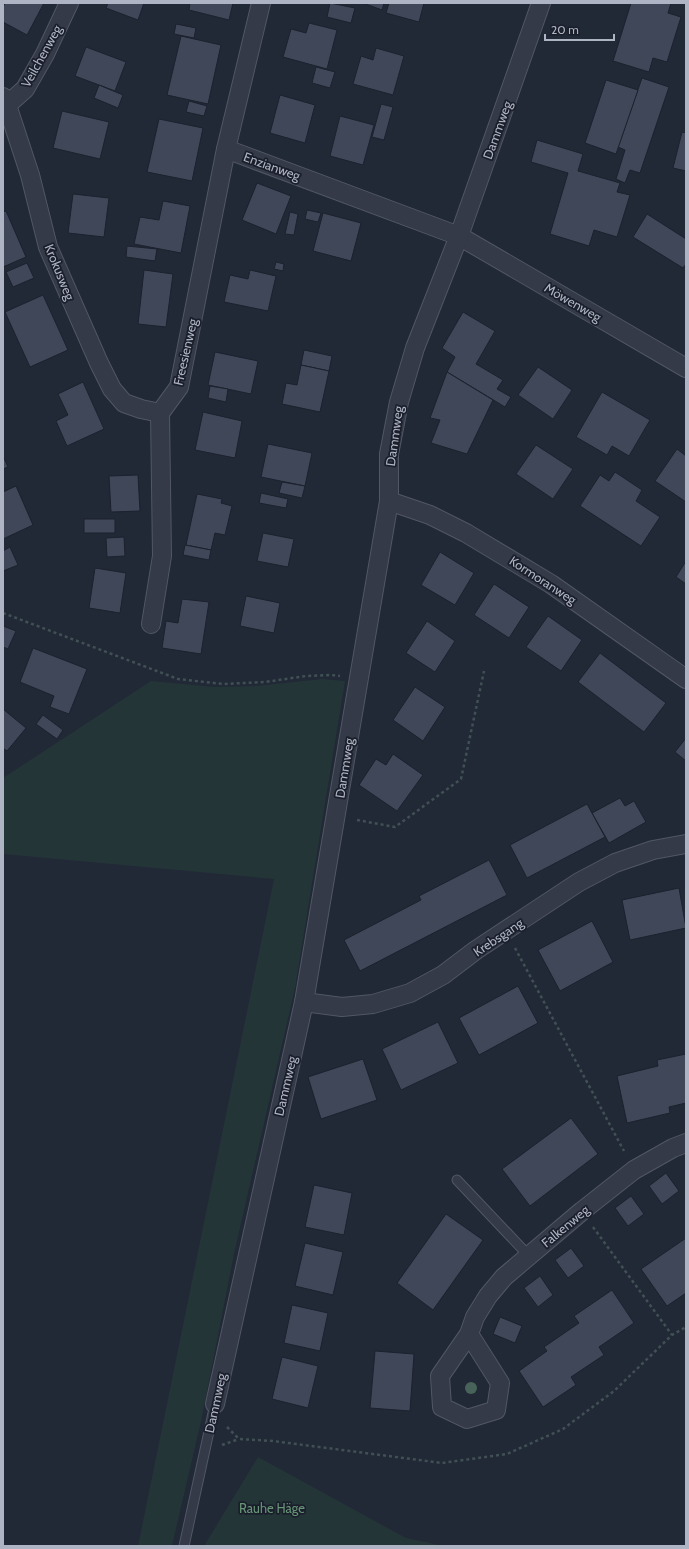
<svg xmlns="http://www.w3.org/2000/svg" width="689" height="1549" font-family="Cabin,sans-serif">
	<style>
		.green { fill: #243538 }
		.building { fill: #3f4759; stroke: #1c212d }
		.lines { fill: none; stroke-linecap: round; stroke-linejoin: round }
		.lane-casing { stroke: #525765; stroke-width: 11 }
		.street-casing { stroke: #525765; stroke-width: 20 }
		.path { stroke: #405055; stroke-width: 2.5; stroke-dasharray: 3 3; stroke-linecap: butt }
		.lane { stroke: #343a47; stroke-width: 9 }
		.street { stroke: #343a47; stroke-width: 18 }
		.tree { fill: #486359 }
		.labels { text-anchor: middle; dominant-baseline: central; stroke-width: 3.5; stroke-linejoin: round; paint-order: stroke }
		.street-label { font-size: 13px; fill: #afb4c4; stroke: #1a1f2b }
		.park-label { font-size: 13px; fill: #679376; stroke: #1a1f2b }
	</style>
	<rect width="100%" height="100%" fill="#212836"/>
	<g class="green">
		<path d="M322,679L345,681L295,988L234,1254L202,1417L172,1546H138L274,879L3,854V778L151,681L214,687L256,686Z"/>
		<path d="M258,1457L406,1538L444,1546H204Z"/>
	</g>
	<g class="building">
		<path d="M5,3H44L27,35L3,22V7Z"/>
		<path d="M108,3H144L138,20L106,8Z"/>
		<path d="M190,3H233L229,20L189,10Z"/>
		<path d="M330,3L355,8L351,23L327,17Z"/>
		<path d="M363,3H384L382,10Z"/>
		<path d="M389,3H424L419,22L386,13Z"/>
		<path d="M631,3H671L668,13L681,17L667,62L653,58L649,72L613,61Z"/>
		<path d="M309,23L337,30L327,69L283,57L291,29L306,33Z"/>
		<path d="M176,24L196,28L194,38L174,34Z"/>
		<path d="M181,36L221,45L208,104L167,95Z"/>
		<path d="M86,47L126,62L115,91L75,76Z"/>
		<path d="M376,48L404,56L393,95L353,84L361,56L373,60Z"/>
		<path d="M316,67L335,72L330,88L312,83Z"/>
		<path d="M642,78L669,87L640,173L630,170L625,183L616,179L625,150L618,147Z"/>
		<path d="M606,80L638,90L616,154L585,143Z"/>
		<path d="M99,85L123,95L118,108L94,98Z"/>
		<path d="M280,95L315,105L305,143L270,133Z"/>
		<path d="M189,101L207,106L204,116L186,112Z"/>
		<path d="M381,104L393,107L384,140L372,137Z"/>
		<path d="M62,111L109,122L100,159L53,148Z"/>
		<path d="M340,116L374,125L363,165L330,156Z"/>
		<path d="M159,119L203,128L192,181L147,172Z"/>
		<path d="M682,132L686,133V171L673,168Z"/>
		<path d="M537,140L583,154L578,171L620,183L617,192L630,195L617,237L594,230L589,246L550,234L568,173L531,162Z"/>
		<path d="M257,183L291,196L276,234L242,220Z"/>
		<path d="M73,194L109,198L104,237L68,233Z"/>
		<path d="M163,201L190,206L181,253L134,244L140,217L159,220Z"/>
		<path d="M307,210L321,213L318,222L305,219Z"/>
		<path d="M6,211L26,257L3,267V212Z"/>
		<path d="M290,212L298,214L294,235L285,234Z"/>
		<path d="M323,213L361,223L351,261L313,251Z"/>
		<path d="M647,214L686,239V264L683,268L633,237Z"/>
		<path d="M127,246L157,249L155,261L126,257Z"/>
		<path d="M276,262L284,264L283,271L274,269Z"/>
		<path d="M27,263L34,278L13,287L6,272Z"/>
		<path d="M144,270L173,274L166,327L138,324Z"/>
		<path d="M250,270L276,276L268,311L224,302L230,275L248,279Z"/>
		<path d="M43,295L68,350L30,367L5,312Z"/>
		<path d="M463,312L495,331L476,364L503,380L497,389L511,397L505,407L447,372L455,357L442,348Z"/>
		<path d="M304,350L332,356L329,371L301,365Z"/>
		<path d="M215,352L258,361L251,394L208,385Z"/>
		<path d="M301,365L329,371L320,412L282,404L286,383L297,385Z"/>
		<path d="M538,367L572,390L553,419L518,395Z"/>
		<path d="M447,372L493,400L467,454L431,443L440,420L430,418Z"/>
		<path d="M83,382L104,429L67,446L56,421L68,415L58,394Z"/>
		<path d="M210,386L228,389L226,402L208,398Z"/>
		<path d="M602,392L650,420L629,456L612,446L607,455L576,437Z"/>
		<path d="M203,412L242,421L235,458L195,450Z"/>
		<path d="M268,444L312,453L305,486L261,477Z"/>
		<path d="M536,445L573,469L553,499L516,474Z"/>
		<path d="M677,449L686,456V502L655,481Z"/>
		<path d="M3,456L8,467L3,469Z"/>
		<path d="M615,472L642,490L636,501L660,517L641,546L580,506L600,475L609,481Z"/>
		<path d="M138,475L140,511L111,512L109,476Z"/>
		<path d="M282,482L305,486L302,498L279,493Z"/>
		<path d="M16,486L33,525L3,539V492Z"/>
		<path d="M261,493L288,499L286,508L259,503Z"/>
		<path d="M197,494L222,499L221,503L232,506L225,535L215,533L211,550L186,545Z"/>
		<rect x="84" y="519" width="31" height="14"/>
		<path d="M263,533L294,539L288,567L257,561Z"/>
		<path d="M124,537L125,556L107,557L106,538Z"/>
		<path d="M185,545L211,550L209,560L183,555Z"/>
		<path d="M10,547L18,565L3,571V551Z"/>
		<path d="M440,552L474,573L455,605L421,585Z"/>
		<path d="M686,561V584L676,577Z"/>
		<path d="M95,568L126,573L120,613L89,608Z"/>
		<path d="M494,584L529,607L509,638L474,615Z"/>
		<path d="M246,596L280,603L274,633L240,626Z"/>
		<path d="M182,599L209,602L201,654L162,648L166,621L178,623Z"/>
		<path d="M548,616L582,640L561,671L526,647Z"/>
		<path d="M427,621L455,641L435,672L406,653Z"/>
		<path d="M3,626L16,631L8,649L3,647Z"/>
		<path d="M33,648L87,669L69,714L50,707L54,696L20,682Z"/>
		<path d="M600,653L666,703L644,732L578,682Z"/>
		<path d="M415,687L445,707L423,741L393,720Z"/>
		<path d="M3,709L26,728L7,751L3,748Z"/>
		<path d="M43,715L63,730L57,739L36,724Z"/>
		<path d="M686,738V761L675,752Z"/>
		<path d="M393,754L423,775L397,811L359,785L376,759L386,765Z"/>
		<path d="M620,798L625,806L634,801L646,822L609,843L592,813Z"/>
		<path d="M587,804L605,837L527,878L510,845Z"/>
		<path d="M489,860L507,895L360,971L344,940L421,900L419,896Z"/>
		<path d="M679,888L686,928L630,940L622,900Z"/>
		<path d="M592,921L613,962L560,991L538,950Z"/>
		<path d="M518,986L538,1023L479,1055L459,1018Z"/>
		<path d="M438,1022L458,1063L401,1090L382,1049Z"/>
		<path d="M686,1054V1103L669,1107L670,1113L627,1123L617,1076L658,1066L657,1060Z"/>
		<path d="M363,1059L377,1100L321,1119L308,1077Z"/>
		<path d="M571,1118L598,1154L530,1206L502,1169Z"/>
		<path d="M666,1173L679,1191L662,1204L649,1186Z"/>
		<path d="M314,1185L352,1193L344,1235L305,1227Z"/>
		<path d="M631,1196L644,1214L628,1226L615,1208Z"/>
		<path d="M446,1214L483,1240L433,1310L397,1283Z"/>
		<path d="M686,1238V1293L667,1306L641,1269Z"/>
		<path d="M305,1243L343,1252L333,1295L295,1286Z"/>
		<path d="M571,1248L584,1266L568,1278L555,1260Z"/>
		<path d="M540,1276L553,1295L538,1307L524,1288Z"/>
		<path d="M612,1290L634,1323L599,1347L604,1355L571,1377L576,1385L543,1407L519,1371L547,1351L544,1347L579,1323L574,1316Z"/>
		<path d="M292,1305L328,1313L320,1351L284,1343Z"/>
		<path d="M500,1317L522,1326L515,1343L493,1334Z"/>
		<path d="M375,1351L414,1354L410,1411L370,1408Z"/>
		<path d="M282,1357L318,1366L308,1408L272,1399Z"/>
	</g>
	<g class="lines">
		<g class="lane-casing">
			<g id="lane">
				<path d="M457,1180L529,1256"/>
				<path d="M184,1546L215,1404"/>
			</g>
		</g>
		<g class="street-casing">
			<g id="street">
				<path d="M261,3L226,149L459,236L686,368"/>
				<path d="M3,97L7,105L30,175L48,247L99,363L112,389L124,403L141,409L160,413"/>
				<path d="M7,105L25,89L45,54L69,3"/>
				<path d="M389,501L430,515L466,533L551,584L686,679"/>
				<path d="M151,624L162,556L160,413L179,387L226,149"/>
				<path d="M304,1002L342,1007L373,1004L410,993L443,975L476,950L579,882L615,863L653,850L686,844"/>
				<path d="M469,1334L500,1383L496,1410L467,1419L442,1407L440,1376L469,1334L475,1317L488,1296L504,1277L582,1211L634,1170L673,1148L686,1143"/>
				<path d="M215,1404L304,1002L389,501V454L399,402L415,348L459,236L541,3"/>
			</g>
		</g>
		<g class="path">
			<path d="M3,613L178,679L223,684L265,682L306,676L331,675L340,676"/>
			<path d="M357,820L395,827L461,779L484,671"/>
			<path d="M515,948L624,1151"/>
			<path d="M593,1227L672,1335"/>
			<path d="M227,1427L239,1439L273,1441L442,1463L507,1454L563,1429L614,1391L672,1335L686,1327"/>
			<path d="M222,1445L239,1439"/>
		</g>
		<use href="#lane" class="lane"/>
		<use href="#street" class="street"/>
	</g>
	<circle class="tree" cx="471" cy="1388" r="6"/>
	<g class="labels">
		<g class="street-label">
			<text transform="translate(41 56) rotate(-61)">Veilchenweg</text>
			<text transform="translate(497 130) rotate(-70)">Dammweg</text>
			<text transform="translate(272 166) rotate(20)">Enzianweg</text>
			<text transform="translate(60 272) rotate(68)">Krokusweg</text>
			<text transform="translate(573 302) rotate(30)">Möwenweg</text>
			<text transform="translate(185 352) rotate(-77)">Freesienweg</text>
			<text transform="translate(394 436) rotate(-82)">Dammweg</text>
			<text transform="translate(543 580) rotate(33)">Kormoranweg</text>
			<text transform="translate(344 768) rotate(-81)">Dammweg</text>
			<text transform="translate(498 937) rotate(-34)">Krebsgang</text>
			<text transform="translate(285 1086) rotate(-77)">Dammweg</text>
			<text transform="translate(565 1226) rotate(-40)">Falkenweg</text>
			<text transform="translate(215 1403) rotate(-78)">Dammweg</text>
		</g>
		<g class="park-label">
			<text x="272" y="1508">Rauhe Häge</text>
		</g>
	</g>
	<rect width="689" height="1549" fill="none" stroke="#afb4c4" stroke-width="8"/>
	<path d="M545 34v6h69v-6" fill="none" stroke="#afb4c4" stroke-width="2"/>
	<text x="551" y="34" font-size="12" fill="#afb4c4" stroke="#1a1f2b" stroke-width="3" paint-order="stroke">20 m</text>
</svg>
